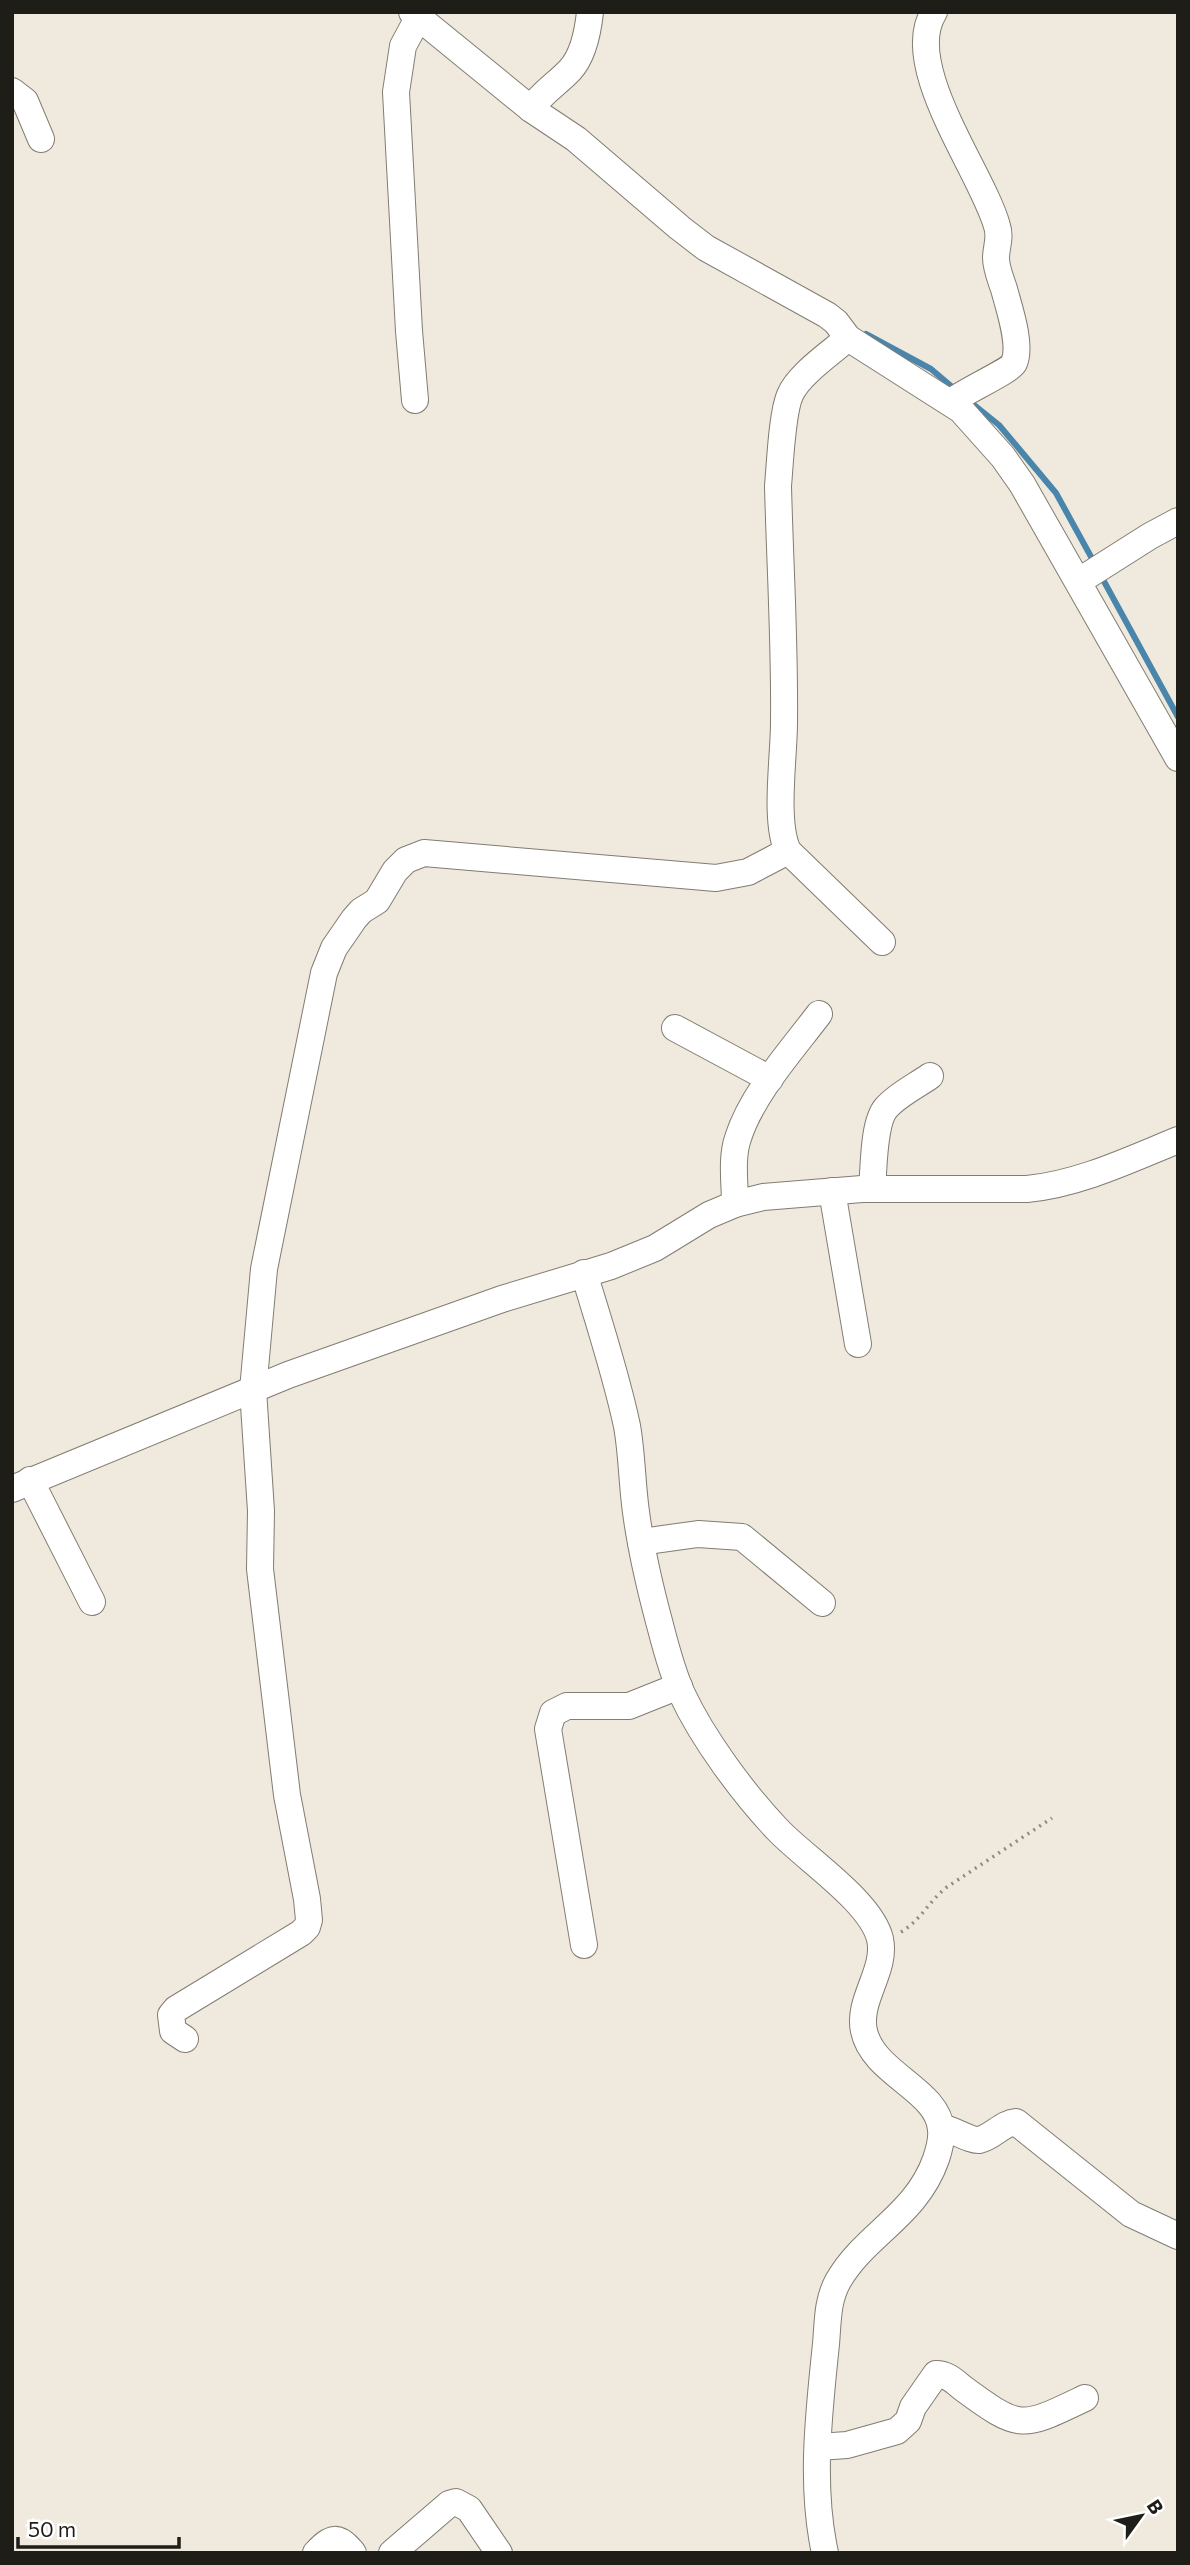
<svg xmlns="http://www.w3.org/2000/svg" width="1190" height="2565" font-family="Commissioner,sans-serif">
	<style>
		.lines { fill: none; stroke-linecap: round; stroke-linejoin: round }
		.stream { stroke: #4a86ab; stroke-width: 6 }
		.minor-casing { stroke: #827c71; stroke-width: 28 }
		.path { stroke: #908b83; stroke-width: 3.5; stroke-dasharray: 2 5; stroke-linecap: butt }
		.minor { stroke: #fff; stroke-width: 26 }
	</style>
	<rect width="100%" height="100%" fill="#f0e9dd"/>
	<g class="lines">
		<g class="stream">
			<path d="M866,334L931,369L957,391"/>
			<path d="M968,400L999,425L1056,493L1095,564"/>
			<path d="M1100,574L1178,717"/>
		</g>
		<g class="minor-casing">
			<g id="minor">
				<path d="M412,12L531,109L576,139L680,228L706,248L827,315L836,322L848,338L961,410L1003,457L1022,484L1178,758"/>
				<path d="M934,12C900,65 982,172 997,226C1001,238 996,247 996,258C996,268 1001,280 1004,289C1009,308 1022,345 1014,363C1010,371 963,392 951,402"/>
				<path d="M12,91L25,101L41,139"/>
				<path d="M531,109C541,93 557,84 570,70C583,56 588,31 590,12"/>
				<path d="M848,338C832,352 798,375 790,395C782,413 780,464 778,486C780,565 785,644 784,723C784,757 774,822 788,851L882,942"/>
				<path d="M415,400L409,331L396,92L403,46L418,18"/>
				<path d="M1079,581L1150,536L1178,521"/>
				<path d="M675,1028L770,1079"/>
				<path d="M872,1189C874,1169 873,1123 886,1108C897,1095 916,1086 930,1076"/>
				<path d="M832,1191L858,1344"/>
				<path d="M735,1204C735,1183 731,1158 738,1138C752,1094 791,1051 819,1014"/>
				<path d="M584,1273C599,1323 616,1374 627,1426C632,1454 632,1484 636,1512C641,1550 650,1588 660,1625C666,1648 672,1672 682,1694C703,1739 743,1793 777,1829C804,1858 871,1901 880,1939C887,1970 857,2000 864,2031C873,2074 939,2090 941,2130C942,2139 939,2150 936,2159C916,2216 865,2234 838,2281C827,2301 828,2322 826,2344C819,2412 810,2485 825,2553"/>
				<path d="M30,1480L92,1602"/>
				<path d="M12,1489L288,1375L502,1299L611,1266L655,1248L709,1215L735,1204L763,1197L862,1189H1027C1079,1184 1129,1160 1178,1140"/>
				<path d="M641,1542L698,1534L742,1537L822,1603"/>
				<path d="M584,1945L548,1729L553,1713L567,1706H629L679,1686"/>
				<path d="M185,2039L173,2031L171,2015L176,2009L301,1933L307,1927L309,1920L307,1899L287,1795L260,1569L261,1511L253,1390L264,1269L324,973L334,948L354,919L361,911L377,901L395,871L406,860L424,853L716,878L748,872L788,851"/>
				<path d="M941,2127C952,2129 971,2141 979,2140C993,2137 1002,2123 1016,2122L1131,2214L1178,2236"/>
				<path d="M818,2447L847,2445L897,2431L908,2421L913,2407L936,2374C948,2374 955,2382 964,2389C1021,2431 1022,2428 1085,2398"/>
				<path d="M316,2553C331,2537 338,2534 353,2553"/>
				<path d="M392,2553L449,2504L456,2502L469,2509L499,2553"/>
			</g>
		</g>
		<path class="path" d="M901,1932C921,1920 929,1901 947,1887L1052,1818"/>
		<use href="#minor" class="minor"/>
	</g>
	<rect width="1190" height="2565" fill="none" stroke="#1f1d18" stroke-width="28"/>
	<g transform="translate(1141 2516) rotate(57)" stroke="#ffffff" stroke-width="5" paint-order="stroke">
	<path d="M0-5L12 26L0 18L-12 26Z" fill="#1f1d18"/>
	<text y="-10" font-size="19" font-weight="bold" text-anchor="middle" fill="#1f1d18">B</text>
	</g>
	<path d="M18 2537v10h161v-10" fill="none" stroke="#1f1d18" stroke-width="3.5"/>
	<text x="28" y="2537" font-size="21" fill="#1f1d18" stroke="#ffffff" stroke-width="5" paint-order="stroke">50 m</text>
</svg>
